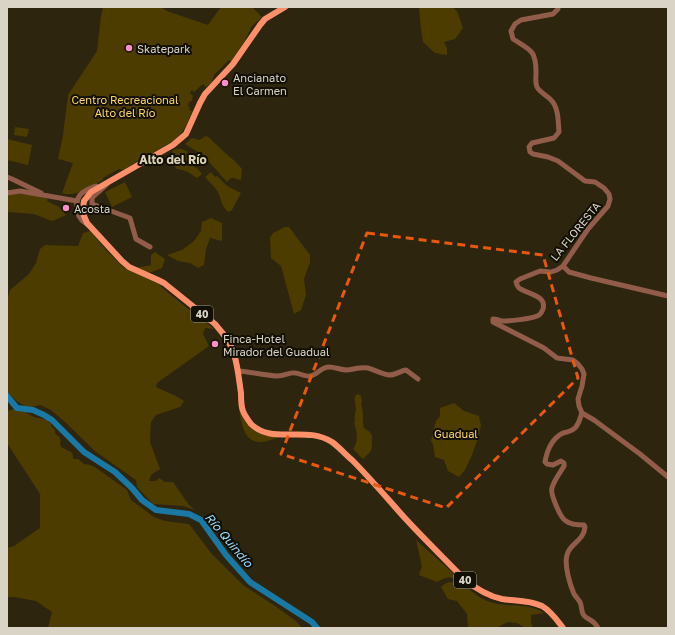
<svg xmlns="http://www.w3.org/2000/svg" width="675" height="635" font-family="'Golos Text',sans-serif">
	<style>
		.green { fill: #4d3c00 }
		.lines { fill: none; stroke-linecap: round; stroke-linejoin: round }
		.river { stroke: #1979a4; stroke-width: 6 }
		.minor { stroke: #915c4a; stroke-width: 5 }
		.major { stroke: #fd906b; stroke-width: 6 }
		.marked { fill: none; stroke: #e8590c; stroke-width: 3; stroke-dasharray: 8 5; stroke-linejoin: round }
		.poi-dot { fill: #f98fca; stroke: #120f05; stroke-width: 1.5 }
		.labels { text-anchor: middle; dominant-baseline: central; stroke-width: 4; stroke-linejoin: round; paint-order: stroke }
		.shield { fill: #120f05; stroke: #9d998c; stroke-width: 1 }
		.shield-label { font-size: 10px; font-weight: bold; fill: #d9d4c6 }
		.poi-label { font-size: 11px; fill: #d9d4c6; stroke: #120f05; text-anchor: start }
		.park-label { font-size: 11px; fill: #fbd666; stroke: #120f05 }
		.street-label { font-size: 11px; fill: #d9d4c6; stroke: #120f05 }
		.neighbourhood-label { font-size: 12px; font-weight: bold; fill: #dcd3b7; stroke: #120f05 }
		.water-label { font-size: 12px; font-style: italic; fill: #99d9fd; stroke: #120f05 }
	</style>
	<rect width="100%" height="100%" fill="#2d250e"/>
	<g class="green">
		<path d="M103,7H161L167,11L208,25L221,7H252L262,17L252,26L244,42L231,62L229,60L214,75L212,82L206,87L203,84L194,92L192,90L190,93L193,96L192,99L193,100L189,102L188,106L190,107L189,110L192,111C187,123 184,133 173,141L123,170L119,169L103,178V180C92,186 74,198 62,193L73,163L58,159L63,135L68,95L97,51L101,16Z"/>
		<path d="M419,7H452L457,11L463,28L455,39L444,42L447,48V55L435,53L423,42L421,29Z"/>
		<path d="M15,127L29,129L27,137L14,135Z"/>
		<path d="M206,136C211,138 212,141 216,144C224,153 234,159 242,169L241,180C233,180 234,174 227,182L203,155L185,144L192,138L199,140Z"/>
		<path d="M7,139L32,145L28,165L7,160Z"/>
		<path d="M176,149H182L188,152L186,154L187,156L186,157L195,168L196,167L202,174L197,178L186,171L177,169L173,164L172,151Z"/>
		<path d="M211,172L215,177L217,176L227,186L241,193L232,210L228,212C221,205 222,201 218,192C215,187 209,182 205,177Z"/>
		<path d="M125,182L132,197L112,207L105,192Z"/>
		<path d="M15,194H29L48,199L47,201L59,207L66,215L53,221L49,220L34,214L7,212V195Z"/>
		<path d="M211,218L222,223V241L210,238L206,249L204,265L198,268L190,263L178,261L167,255L182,250L194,241L201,231L202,222Z"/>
		<path d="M285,227H289L310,255V262L304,279L306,295L301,310L294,314L281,266L271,258L270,238L273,233Z"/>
		<path d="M90,231L106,250L124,268L156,282L172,296L214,329L205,328L203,334L209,346L157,383L156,387C166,392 176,395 184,401L180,407L156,415L151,422L150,442L160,469L151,475L149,481H156L159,478L165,482H173L189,505L195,510L183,506L153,504L137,487L136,480L96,452L65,422L51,410L40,405L28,408L18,402L7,392V300L10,290L29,274L36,263L40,249L45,245L78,246L83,233Z"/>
		<path d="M155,252L165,259L162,268L149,273L136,268L151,265V255Z"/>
		<path d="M358,394L361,396L362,401L361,404C364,412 362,420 364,428L370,432L372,436V445L371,451L363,459L353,449C359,442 357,431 354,423L355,421C354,417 355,414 356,410C356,406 354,401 355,396Z"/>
		<path d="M238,403C240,409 241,416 245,421C252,433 266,436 279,437C273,439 266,442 261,442C241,443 241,416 238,403Z"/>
		<path d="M454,403L464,411L479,416L481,426L478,438L472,455L465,470L459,477L448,471L444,460L435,457L433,444L431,441L436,421L440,416V408Z"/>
		<path d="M15,409L19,411C25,411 29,414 34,417C38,418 43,419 48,420L49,423H51V426L55,430V432L56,435L59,436L61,441L60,443L61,447L71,452L73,455V459H78L84,464L90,465L95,467L127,490L131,500L154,517L165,521L189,524L211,553L243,585L278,608L296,621L302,628H48L52,612L36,601L14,597H7V548L14,546L40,528V494L7,443V411Z"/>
		<path d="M416,540L463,582L462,583C450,577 450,575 437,582L419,575L422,566Z"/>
		<path d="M449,582L456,583C459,588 463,589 469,589C474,594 483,600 490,602C508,608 528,602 544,613L531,615V623L533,628H525L517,623L508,622L496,628H468L467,614L457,601L448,599L441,587L443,585Z"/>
	</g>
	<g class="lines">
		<path class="river" d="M7,396L17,408L33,410L44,415L52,420L84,452L115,472L132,488L142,500L156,510L189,514L201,520L226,555L250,582L312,622L317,628"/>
		<g class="minor">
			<path d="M558,7V9L553,14L521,20L515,24L511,31L513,39C530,50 536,50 536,72C536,77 535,83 537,87C540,93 547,95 551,100C559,108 558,122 559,132L554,138L532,143L529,147L530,152L533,154L548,157L558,161L585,181L595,182L604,188L609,194L610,199L608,206L588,229L563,266L557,270L551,272L540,271L520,279L516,282C517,285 517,286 519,288C527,294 547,295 543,309C542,312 540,315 537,316C531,319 509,321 502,321C499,320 496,319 493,319V322L544,348L557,358L573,360L578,364L582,369L584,374L582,386L578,399L579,406L582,413L594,420L640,454L668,477"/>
			<path d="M7,177L12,179L41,193"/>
			<path d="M107,184C102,190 96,193 92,198V204L130,218L136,239L150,247"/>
			<path d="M7,193L20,191L77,201"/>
			<path d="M88,225C86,223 83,222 81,219C76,213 75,202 80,195C83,191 91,188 96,186"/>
			<path d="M563,266L569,272L591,278L668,296"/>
			<path d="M238,371C251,372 264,375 277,376C285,376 290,372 295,373C300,373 304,377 310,376C317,375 321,367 329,367C335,367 341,370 347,370C354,369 362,367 368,368C375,370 381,374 389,375C396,375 400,371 406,370L418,379"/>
			<path d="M582,413C580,418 579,424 575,428C572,431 567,432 563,433C551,439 547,450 545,462L547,464L553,465L561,461L564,463V466C560,473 554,480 552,488C550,493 560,518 566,521C570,524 579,525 584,525L585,527C584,541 569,544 567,555C564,565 570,585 574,594C576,597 578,599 580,602C582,606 581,610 583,614C586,620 593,618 598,628"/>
		</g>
		<path class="major" d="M285,7L265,19L260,25L233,64L205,94L200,103L186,134L173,145L91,192L84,201L83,208L84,216L87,223L122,261L129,267L158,280L164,283L215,324C223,333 231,343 234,354C238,367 239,380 241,393C241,399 241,406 243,411C245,416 248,420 251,424C272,445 306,425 332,442C339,447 345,454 352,460C370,478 386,497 403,516C423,538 444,558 464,579C475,588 488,596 502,599C515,601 529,600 542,606C551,611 557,620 563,628"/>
	</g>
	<path class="marked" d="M367,233L543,255L578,378L446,508L281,454Z"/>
	<g class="poi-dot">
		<circle cx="129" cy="48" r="4"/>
		<circle cx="225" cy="83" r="4"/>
		<circle cx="66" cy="208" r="4"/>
		<circle cx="215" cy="344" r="4"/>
	</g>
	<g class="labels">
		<g class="shield">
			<rect x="191" y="306" width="22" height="16" rx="3"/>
			<rect x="454" y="572" width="22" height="16" rx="3"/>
		</g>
		<g class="shield-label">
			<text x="202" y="314">40</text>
			<text x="465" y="580">40</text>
		</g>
		<g class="poi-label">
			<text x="137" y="48">Skatepark</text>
			<text x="233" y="77">Ancianato<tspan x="233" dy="13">El Carmen</tspan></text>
			<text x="74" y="208">Acosta</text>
			<text x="223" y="338">Finca-Hotel<tspan x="223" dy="13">Mirador del Guadual</tspan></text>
		</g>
		<g class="park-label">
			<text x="125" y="99">Centro Recreacional<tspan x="125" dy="13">Alto del Río</tspan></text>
			<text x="456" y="433">Guadual</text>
		</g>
		<g class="street-label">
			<text transform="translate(575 231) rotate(-51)">LA FLORESTA</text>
		</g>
		<g class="neighbourhood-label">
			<text x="173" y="159">Alto del Río</text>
		</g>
		<g class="water-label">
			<text transform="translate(229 540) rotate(50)">Río Quindío</text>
		</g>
	</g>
	<rect width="675" height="635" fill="none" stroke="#d9d4c6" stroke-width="16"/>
</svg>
